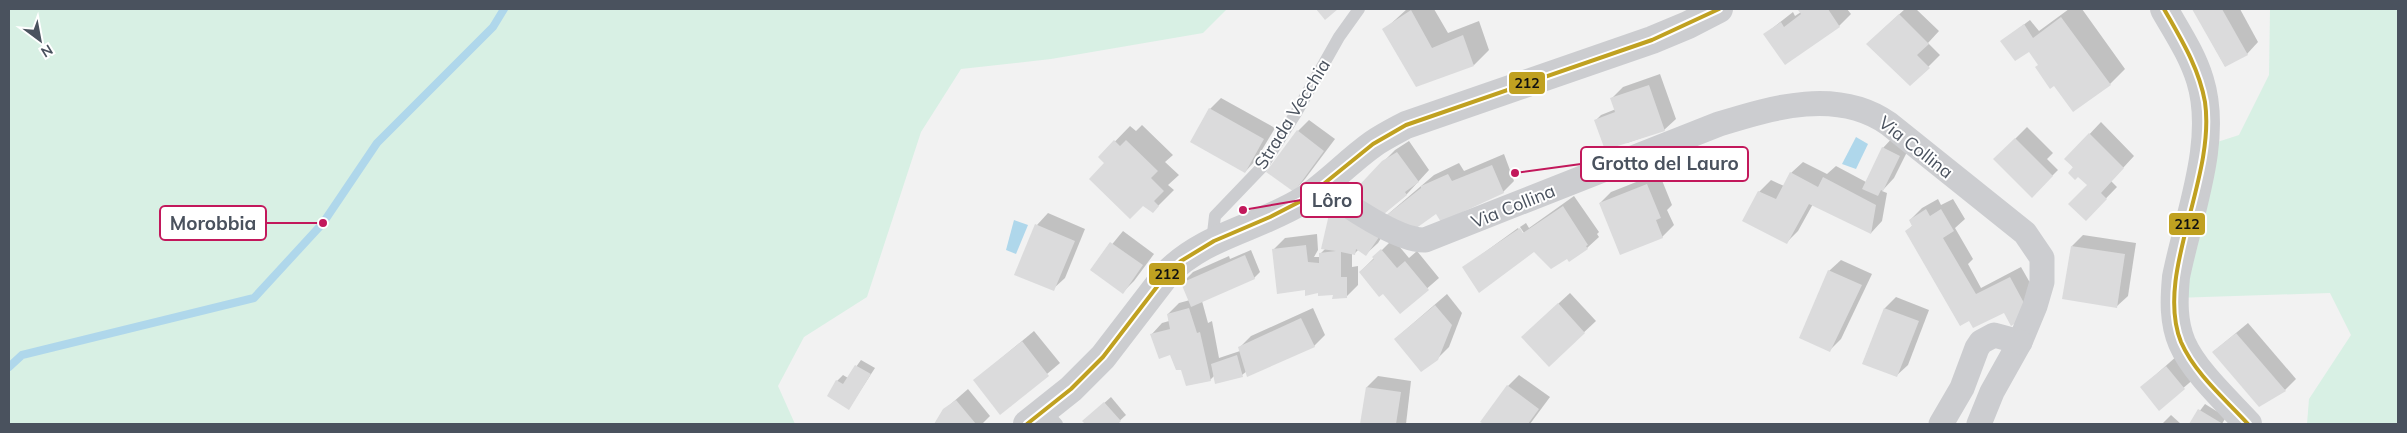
<svg xmlns="http://www.w3.org/2000/svg" width="2407" height="433" font-family="Mulish,sans-serif">
	<style>
		.green { fill: #d8f0e4 }
		.water { fill: #afd7eb }
		.shadow { fill: #0003 }
		.lines { fill: none; stroke-linecap: round; stroke-linejoin: round }
		.stream { stroke: #afd7eb; stroke-width: 8 }
		.building { fill: #dbdbdc }
		.service { stroke: #cccdd0; stroke-width: 12 }
		.minor { stroke: #cccdd0; stroke-width: 25 }
		.tertiary { stroke: #cccdd0; stroke-width: 28 }
		.bus-1-casing { stroke: #fff; stroke-width: 8 }
		.bus-1 { stroke: #c0a121; stroke-width: 4 }
		.labels { text-anchor: middle; dominant-baseline: central; stroke-width: 4; stroke-linejoin: round; paint-order: stroke }
		.street-label { font-size: 18px; fill: #4a525e; stroke: #fff }
		.leader { fill: none; stroke: #c2185b; stroke-width: 2 }
		.callout-dot { fill: #c2185b; stroke: #fff; stroke-width: 2 }
		.callout { fill: #fff; stroke: #c2185b; stroke-width: 2 }
		.callout-label { font-size: 19px; text-anchor: middle; font-weight: bold; fill: #4a525e }
		.line-badge { stroke: #fff; stroke-width: 2 }
		.pale-badge-label { font-size: 14px; text-anchor: middle; font-weight: bold; fill: #111 }
	</style>
	<rect width="100%" height="100%" fill="#f2f2f2"/>
	<g class="green">
		<path d="M9,9H1227L1203,33L1051,59L961,69L921,132L867,297L804,337L778,386L795,424H9Z"/>
		<path d="M2270,9H2398V424H2307L2309,399L2351,335L2330,293L2174,298L2205,146L2239,135L2269,75Z"/>
	</g>
	<g class="water">
		<path d="M1856,137L1868,144L1856,169L1842,164Z"/>
		<path d="M1014,220L1028,225L1016,254L1006,250Z"/>
	</g>
	<g class="shadow">
		<path d="M1407,9H1434L1448,33L1479,21L1489,50L1474,65L1384,30Z"/>
		<path d="M1801,9H1847L1851,14L1839,26L1785,63L1765,34L1793,12L1795,16L1801,12Z"/>
		<path d="M1905,9H1916L1939,31L1928,43L1940,55L1910,85L1879,33Z"/>
		<path d="M2069,9H2082L2125,69L2110,84L2040,64L2030,50L2002,41L2030,20L2039,31Z"/>
		<path d="M2193,9H2240L2258,42L2247,54L2225,66Z"/>
		<path d="M1660,74L1676,119L1664,130L1627,143L1595,121L1601,115L1616,109L1612,98L1623,87Z"/>
		<path d="M1221,98L1275,128L1256,160L1245,172L1210,109Z"/>
		<path d="M1309,120L1335,139L1305,179L1294,191L1298,131Z"/>
		<path d="M2101,122L2134,156L2111,181L2117,187L2086,219L2089,185L2066,159Z"/>
		<path d="M1142,125L1173,155L1165,162L1179,175L1168,185L1174,190L1153,211L1100,157L1130,126L1136,131Z"/>
		<path d="M2027,127L2053,153L2047,159L2058,170L2032,196L1995,159Z"/>
		<path d="M1894,136L1911,144L1894,178L1882,191L1887,193L1882,221L1871,233L1813,204L1798,231L1787,242L1744,220L1759,192L1771,180L1784,186L1791,173L1803,162L1827,174L1836,166L1866,182L1883,148Z"/>
		<path d="M1409,141L1429,170L1407,194L1383,214L1387,215L1434,175L1459,163L1464,171L1504,154L1514,181L1503,192L1390,224L1378,243L1366,254L1359,249L1354,254L1352,253V267L1358,266V285L1346,297L1305,289L1274,249L1285,238L1317,234L1318,250L1314,257H1320V254L1326,248L1331,211L1342,200L1363,204L1383,162L1395,150Z"/>
		<path d="M1659,173L1672,205L1667,210L1674,225L1662,237L1600,203L1611,192Z"/>
		<path d="M1574,196L1599,232L1597,234L1599,237L1587,248L1567,257L1534,250L1463,268L1518,228L1522,235L1524,233L1520,227L1526,223L1529,228Z"/>
		<path d="M1938,199L1941,205L1953,199L1965,219L1955,228L1973,259L1968,264L1981,288L2021,267L2041,302L2005,311L1978,324L1907,231L1913,225L1910,220L1922,208Z"/>
		<path d="M1048,213L1085,229L1065,278L1053,289L1037,225Z"/>
		<path d="M1123,231L1154,254L1134,281L1123,292L1091,270Z"/>
		<path d="M2083,235L2136,243L2128,296L2116,307L2072,246Z"/>
		<path d="M1393,239L1409,258L1417,251L1439,278L1400,312L1383,292L1360,272Z"/>
		<path d="M1251,250L1260,272L1254,278L1202,301L1208,323L1212,321L1219,358L1240,351L1239,348L1251,336L1313,308L1325,335L1314,346L1247,371L1242,375H1215L1210,380L1181,369L1171,354L1151,335L1162,323L1169,321L1168,314L1179,303L1190,300L1182,283L1193,272L1229,256L1230,259Z"/>
		<path d="M1841,260L1872,274L1841,339L1830,350L1829,271Z"/>
		<path d="M1570,293L1596,321L1549,365L1534,326Z"/>
		<path d="M1447,294L1462,313L1449,347L1437,359L1395,339Z"/>
		<path d="M1896,297L1929,310L1908,365L1896,376L1863,363L1885,308Z"/>
		<path d="M2248,323L2296,379L2285,390L2213,352Z"/>
		<path d="M1034,331L1060,363L1001,413L975,380Z"/>
		<path d="M2178,355L2196,377L2159,409L2142,387Z"/>
		<path d="M861,360L875,368L849,408L837,381L843,375L848,378Z"/>
		<path d="M1519,375L1550,397L1530,424H1486L1482,421L1508,386Z"/>
		<path d="M1378,376L1411,381L1406,424H1362L1367,387Z"/>
		<path d="M968,389L990,416L982,424H936L944,410Z"/>
		<path d="M1111,397L1126,415L1116,424H1087L1084,421Z"/>
		<path d="M2205,404L2226,417L2222,424H2190Z"/>
		<path d="M2171,415L2181,424H2162Z"/>
	</g>
	<g class="lines">
		<path class="stream" d="M9,367L22,355L254,298L323,223L377,143L493,27L504,9"/>
	</g>
	<g class="building">
		<path d="M1316,9H1338L1325,20Z"/>
		<path d="M1800,9H1828L1840,27L1785,65L1763,34L1781,22L1784,27L1801,14L1798,10Z"/>
		<path d="M2192,9H2222L2248,55L2225,67Z"/>
		<path d="M1411,10L1432,48L1463,35L1474,66L1416,87L1382,29Z"/>
		<path d="M1899,14L1929,44L1917,55L1930,68L1910,86L1866,44Z"/>
		<path d="M2061,17L2111,85L2073,112L2054,86L2050,89L2035,67L2038,65L2029,52L2015,61L2000,41L2024,24L2033,38Z"/>
		<path d="M1649,85L1665,131L1605,150L1594,120L1615,112L1610,98Z"/>
		<path d="M1209,108L1264,139L1245,173L1190,142Z"/>
		<path d="M1297,130L1324,151L1294,192L1266,172Z"/>
		<path d="M2089,133L2124,168L2101,193L2107,199L2086,221L2068,204L2087,185L2078,177L2075,180L2068,173L2073,167L2064,159Z"/>
		<path d="M2015,138L2053,176L2032,198L1993,159Z"/>
		<path d="M1114,140L1120,146L1126,140L1158,171L1151,178L1164,191L1154,201L1159,206L1153,213L1143,206L1130,219L1089,179L1104,163L1098,157Z"/>
		<path d="M1882,147L1900,156L1883,191L1881,190L1878,196L1862,189Z"/>
		<path d="M1397,152L1419,182L1405,192L1407,195L1379,218L1373,217L1352,193L1382,161Z"/>
		<path d="M1492,165L1504,193L1441,222L1436,214L1408,234L1383,218L1421,188V186L1448,174L1452,181Z"/>
		<path d="M1790,172L1818,187L1823,177L1876,205L1871,234L1809,204L1787,244L1742,221L1758,191L1776,199Z"/>
		<path d="M1647,184L1661,218L1656,220L1663,238L1620,255L1599,203Z"/>
		<path d="M1563,206L1588,245L1586,246L1588,249L1569,262L1567,259L1551,269L1534,252L1479,293L1462,267L1520,228L1523,233Z"/>
		<path d="M1926,209L1930,216L1941,209L1954,231L1943,238L1976,294L2010,277L2030,314L2011,326L2004,313L1973,328L1969,321L1960,326L1905,231L1912,226L1909,220Z"/>
		<path d="M1330,210L1363,217L1384,230L1366,256L1356,249L1355,255L1341,252V277H1347V298L1332,299L1333,295L1318,296V293L1305,296V290L1277,294L1272,249L1306,245L1308,262L1319,263V253L1336,251L1321,249Z"/>
		<path d="M1035,224L1075,241L1054,291L1014,275Z"/>
		<path d="M1110,242L1143,265L1123,294L1090,270Z"/>
		<path d="M2071,246L2125,254L2117,308L2062,299Z"/>
		<path d="M1381,249L1397,268L1405,261L1429,290L1400,314L1383,294L1379,297L1359,272L1374,259L1372,257Z"/>
		<path d="M1245,255L1255,279L1191,307L1181,283Z"/>
		<path d="M1828,270L1862,285L1830,352L1799,338Z"/>
		<path d="M1558,303L1585,333L1549,367L1521,337Z"/>
		<path d="M1435,305L1452,325L1438,360L1421,372L1394,339Z"/>
		<path d="M1189,308L1197,333L1200,332L1211,381L1186,386L1181,370H1176L1170,355L1159,359L1150,334L1170,329L1167,314Z"/>
		<path d="M1884,308L1919,321L1897,377L1862,364Z"/>
		<path d="M1301,318L1315,347L1247,377L1238,347Z"/>
		<path d="M2236,333L2286,391L2259,407L2212,352Z"/>
		<path d="M1022,341L1049,376L1000,415L973,380Z"/>
		<path d="M1237,355L1243,377L1215,384L1211,364Z"/>
		<path d="M855,365L871,374L849,410L827,396L836,380L843,384Z"/>
		<path d="M2166,366L2185,389L2159,411L2140,387Z"/>
		<path d="M1507,385L1539,409L1528,424H1484L1480,422Z"/>
		<path d="M1366,387L1401,392L1396,424H1360Z"/>
		<path d="M956,400L976,424H934L943,409Z"/>
		<path d="M1104,402L1121,421L1118,424H1085L1082,421Z"/>
		<path d="M2198,409L2223,424H2189Z"/>
	</g>
	<g class="lines">
		<g class="service">
			<path d="M1212,242L1215,216L1262,167L1296,113L1339,37L1359,9"/>
			<path d="M1045,411L1057,424"/>
		</g>
		<g class="minor">
			<path d="M1322,186C1344,204 1398,241 1425,240L1719,124C1774,107 1838,88 1889,124L2025,233L2042,258V282L2035,306L2020,342L1992,392L1979,424"/>
			<path d="M1941,424L1962,388L1977,348L1981,342L1994,335L2020,342"/>
		</g>
		<g class="tertiary">
			<path d="M2164,9C2177,32 2192,54 2200,80C2219,141 2188,216 2176,277C2174,299 2173,322 2182,343C2194,371 2227,401 2248,424"/>
			<path d="M1027,424L1071,389L1103,357L1166,275C1203,235 1260,228 1305,199C1329,183 1349,161 1373,144C1383,137 1395,131 1406,125L1652,40L1688,25L1719,9"/>
		</g>
		<g class="bus-1-casing">
			<g id="bus-1">
				<path d="M2164,9C2181,39 2199,68 2205,102C2216,179 2154,274 2181,342C2195,374 2225,399 2248,424"/>
				<path d="M1027,424L1071,389L1103,357L1166,275L1181,261L1214,241L1270,217L1305,199L1373,144L1406,125L1652,40L1719,9"/>
			</g>
		</g>
		<use href="#bus-1" class="bus-1"/>
	</g>
	<g class="labels">
		<g class="street-label">
			<text transform="translate(1292 114) rotate(-58)">Strada Vecchia</text>
			<text transform="translate(1916 147) rotate(38)">Via Collina</text>
			<text transform="translate(1513 206) rotate(-22)">Via Collina</text>
		</g>
	</g>
	<path class="leader" d="M1515 173L1581 164M1243 210L1301 200M323 223L266 223"/>
	<g class="callout-dot">
		<circle cx="1515" cy="173" r="5"/>
		<circle cx="1243" cy="210" r="5"/>
		<circle cx="323" cy="223" r="5"/>
	</g>
	<g class="callout">
		<rect x="1581" y="147" width="167" height="34" rx="5"/>
		<rect x="1301" y="183" width="61" height="34" rx="5"/>
		<rect x="160" y="206" width="106" height="34" rx="5"/>
	</g>
	<g class="callout-label">
		<text x="1665" y="170">Grotto del Lauro</text>
		<text x="1332" y="207">Lôro</text>
		<text x="213" y="230">Morobbia</text>
	</g>
	<g class="line-badge">
		<rect x="1508" y="71" width="38" height="24" rx="5" fill="#c0a121"/>
		<rect x="2168" y="212" width="38" height="24" rx="5" fill="#c0a121"/>
		<rect x="1148" y="262" width="38" height="24" rx="5" fill="#c0a121"/>
	</g>
	<g class="pale-badge-label">
		<text x="1527" y="88">212</text>
		<text x="2187" y="229">212</text>
		<text x="1167" y="279">212</text>
	</g>
	<rect width="2407" height="433" fill="none" stroke="#4a525e" stroke-width="20"/>
	<g transform="translate(40 40) rotate(148)" stroke="#ffffff" stroke-width="4" paint-order="stroke">
	<path d="M0-4L9 19L0 12L-9 19Z" fill="#4a525e"/>
	<text y="-8" font-size="14" font-weight="bold" text-anchor="middle" fill="#4a525e">N</text>
	</g>
</svg>
